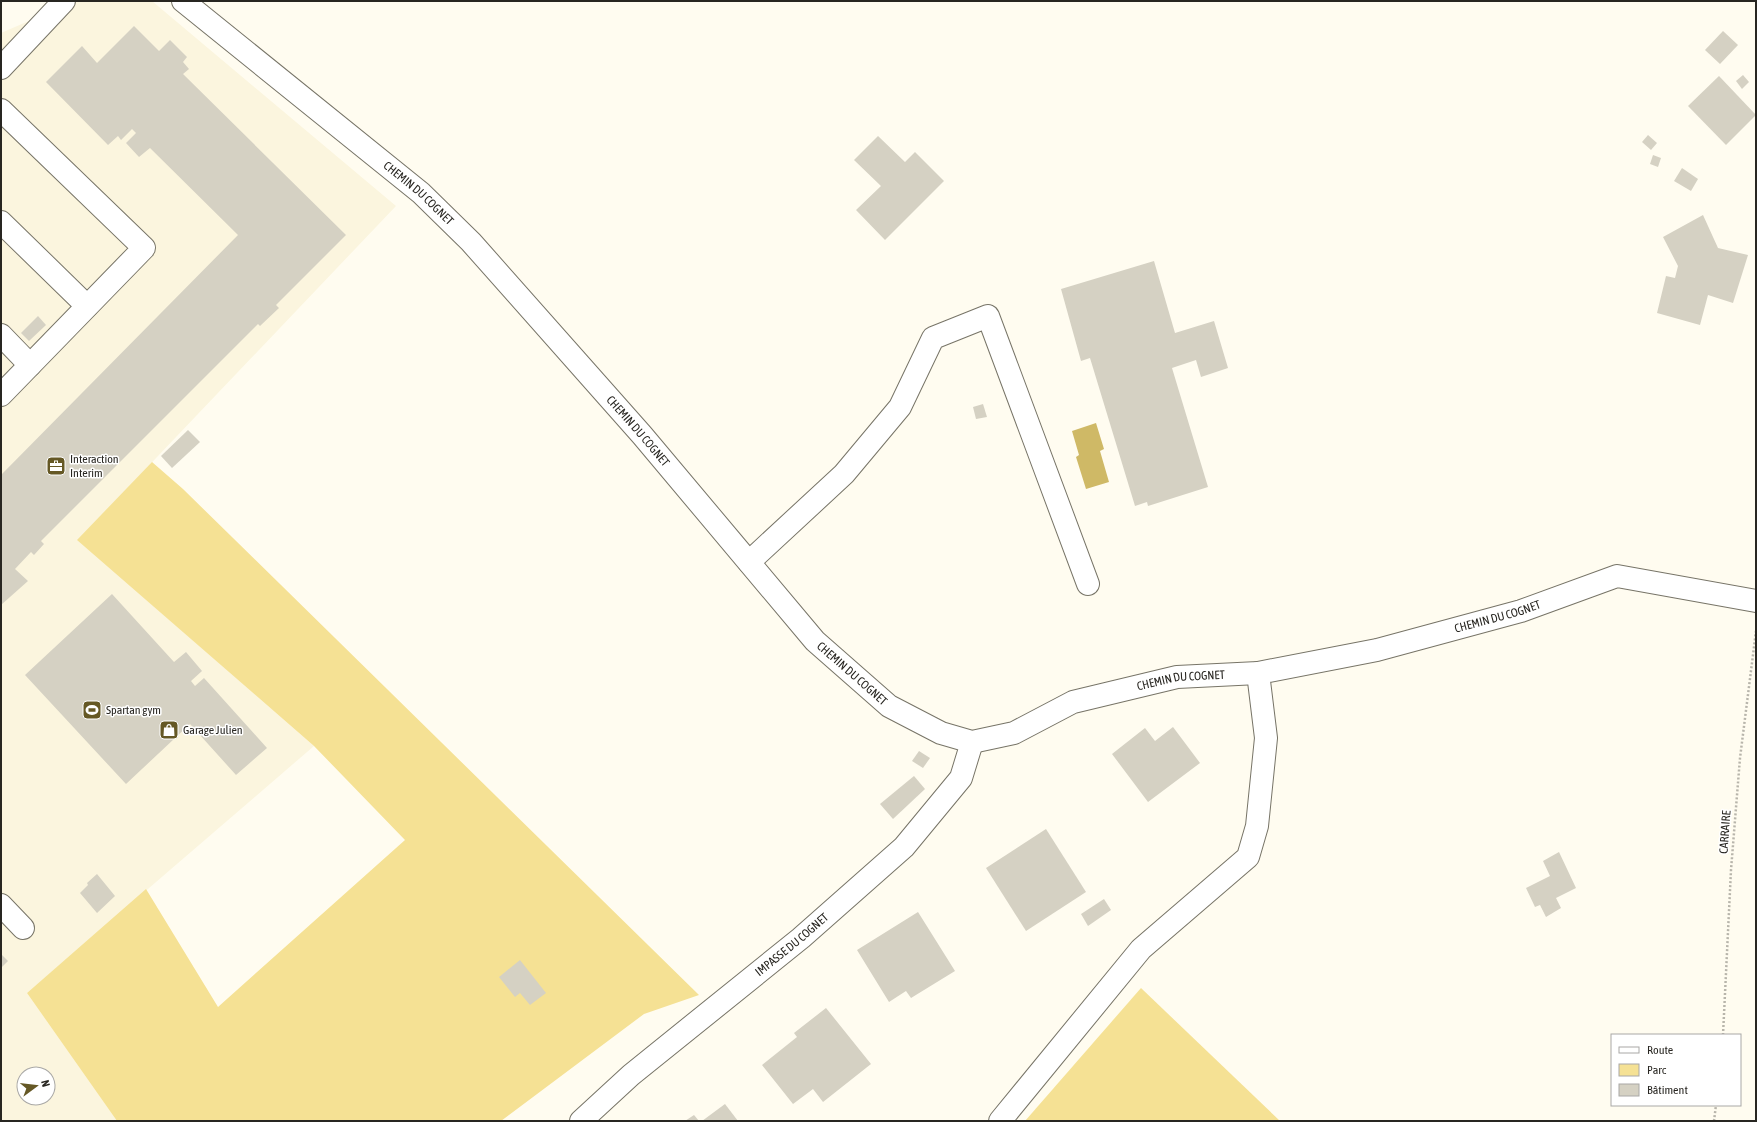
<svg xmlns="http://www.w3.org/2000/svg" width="1757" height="1122" font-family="'Asap Condensed',sans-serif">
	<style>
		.built { fill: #fbf5de; fill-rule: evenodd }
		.green { fill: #f5e194 }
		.water { fill: #cfb966 }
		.building { fill: #d5d1c3 }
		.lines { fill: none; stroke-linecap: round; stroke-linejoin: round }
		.minor-casing { stroke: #777467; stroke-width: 24 }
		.path { stroke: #b8b5ab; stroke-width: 2.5; stroke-dasharray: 2 2; stroke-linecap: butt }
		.minor { stroke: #fff; stroke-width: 22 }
		.labels { text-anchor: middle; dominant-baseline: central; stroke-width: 3; stroke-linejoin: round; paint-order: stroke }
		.street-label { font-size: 12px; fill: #282621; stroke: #fff }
		.poi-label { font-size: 12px; fill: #282621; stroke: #fff; text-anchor: start }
	</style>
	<rect width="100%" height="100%" fill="#fffcf0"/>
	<path class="built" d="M75,1H152L396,206L78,540L314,746L27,993L117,1121H1V33ZM24,1074H48V1098H24Z"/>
	<g class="green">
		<path d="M152,462L183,489L699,995L644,1014L501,1121H117L27,993L146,889L218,1007L405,840L314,746L77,540Z"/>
		<path d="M1141,988L1280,1121H1025Z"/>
	</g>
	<path class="water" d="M1096,423L1104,449L1100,451L1109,482L1086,489L1076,457L1079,455L1072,431Z"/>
	<g class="building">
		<path d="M134,26L159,51L170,40L187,57L183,62L189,69L183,74L346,235L276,305L279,308L260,326L258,324L41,541L44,544L34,555L31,552L15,569L28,581L1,605V475L238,235L150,148L139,157L126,143L136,133L132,129L121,140L118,136L108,145L46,82L82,46L97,63Z"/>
		<path d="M1723,31L1738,45L1720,64L1705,50Z"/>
		<path d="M1743,75L1749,82L1742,89L1736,81Z"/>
		<path d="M1719,76L1756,115L1726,145L1688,106Z"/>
		<path d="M1648,135L1657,143L1651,150L1642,142Z"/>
		<path d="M878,136L905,162L915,152L944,181L885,240L856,210L881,186L854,160Z"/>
		<path d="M1653,155L1661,158L1658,167L1650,164Z"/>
		<path d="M1682,168L1698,179L1691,191L1674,181Z"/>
		<path d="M1703,215L1718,248L1748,255L1733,303L1708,295L1700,325L1657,313L1666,276L1675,278L1678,266L1663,237Z"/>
		<path d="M1154,261L1175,333L1214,321L1228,368L1201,377L1196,360L1172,368L1208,487L1148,506L1147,502L1135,506L1090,358L1081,361L1061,289Z"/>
		<path d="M38,316L46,325L29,341L21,333Z"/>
		<path d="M983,404L987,417L976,419L973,407Z"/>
		<path d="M188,430L200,442L172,468L161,456Z"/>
		<path d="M112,594L174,662L186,652L202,671L191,681L195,686L204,678L267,748L236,775L190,724L126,784L25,675Z"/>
		<path d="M1173,727L1200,763L1148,802L1112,754L1145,728L1155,741Z"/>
		<path d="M919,751L930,758L923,768L912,761Z"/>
		<path d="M914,776L925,789L893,819L880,804Z"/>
		<path d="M1046,829L1086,892L1026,931L986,868Z"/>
		<path d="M1559,852L1576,888L1556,898L1561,908L1546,917L1540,905L1535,907L1526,888L1550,876L1543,861Z"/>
		<path d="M97,874L115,896L97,913L80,893L88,885L87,883Z"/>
		<path d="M1104,899L1111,910L1088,926L1081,914Z"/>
		<path d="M918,912L955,971L911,998L906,991L889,1002L857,950Z"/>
		<path d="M1,954L8,961L1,968Z"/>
		<path d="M520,960L546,993L530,1005L520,993L515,997L499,977Z"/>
		<path d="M826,1008L871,1064L823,1102L813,1089L793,1104L762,1065L797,1037L794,1033Z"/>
		<path d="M725,1104L738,1121H702Z"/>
		<path d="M694,1115L699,1121H685Z"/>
	</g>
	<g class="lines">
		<g class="minor-casing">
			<g id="minor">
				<path id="s1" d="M183,1L421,193L471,242L642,435L815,641L889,706L941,733L972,742L1014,733L1073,702L1177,677L1258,673L1377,650L1521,611L1617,576L1756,601"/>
				<path d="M1,68L64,1"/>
				<path d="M1,110L144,248L1,395"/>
				<path d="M1,222L87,306"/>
				<path d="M1,335L30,365"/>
				<path d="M749,562L844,474L900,407L933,338L988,316L1088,584"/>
				<path d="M1,905L23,928"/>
				<path id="s2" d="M581,1121L631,1075L801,938L904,847L961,778L972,742"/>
				<path d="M1000,1121L1141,949L1248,857L1257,826L1266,738L1258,673"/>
			</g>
		</g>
		<g class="path">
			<path d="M1723,1035L1731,870L1740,758L1756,631"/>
			<path d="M1714,1121L1716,1105"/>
		</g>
		<use href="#minor" class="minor"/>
	</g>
	<defs>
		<g id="office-square" transform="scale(1)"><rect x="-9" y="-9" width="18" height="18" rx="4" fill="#655825" stroke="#fff"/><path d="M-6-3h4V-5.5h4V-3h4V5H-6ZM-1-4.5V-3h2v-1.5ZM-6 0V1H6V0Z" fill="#fff"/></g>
		<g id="stadium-square" transform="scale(1)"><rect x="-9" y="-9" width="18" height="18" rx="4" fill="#655825" stroke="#fff"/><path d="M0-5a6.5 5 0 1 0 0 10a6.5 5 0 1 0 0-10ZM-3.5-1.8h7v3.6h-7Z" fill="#fff"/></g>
		<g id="shop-square" transform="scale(1)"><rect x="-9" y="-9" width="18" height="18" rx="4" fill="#655825" stroke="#fff"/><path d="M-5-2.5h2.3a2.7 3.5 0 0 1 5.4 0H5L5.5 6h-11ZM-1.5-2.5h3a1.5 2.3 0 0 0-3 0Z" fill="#fff"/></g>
	</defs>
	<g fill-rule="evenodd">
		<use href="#office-square" x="56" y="466"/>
		<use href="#stadium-square" x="92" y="710"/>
		<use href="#shop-square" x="169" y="730"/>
	</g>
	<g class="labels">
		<g class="street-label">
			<text stroke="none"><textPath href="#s1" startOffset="304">CHEMIN DU COGNET</textPath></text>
			<text stroke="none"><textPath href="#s1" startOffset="628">CHEMIN DU COGNET</textPath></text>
			<text stroke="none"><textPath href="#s1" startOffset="1636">CHEMIN DU COGNET</textPath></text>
			<text stroke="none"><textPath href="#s1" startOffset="952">CHEMIN DU COGNET</textPath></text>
			<text stroke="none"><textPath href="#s1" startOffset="1312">CHEMIN DU COGNET</textPath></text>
			<text transform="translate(1725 832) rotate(-86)">CARRAIRE</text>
			<text stroke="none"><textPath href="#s2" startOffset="275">IMPASSE DU COGNET</textPath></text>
		</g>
		<g class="poi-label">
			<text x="70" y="459">Interaction<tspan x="70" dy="14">Interim</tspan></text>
			<text x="106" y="710">Spartan gym</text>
			<text x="183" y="730">Garage Julien</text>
		</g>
	</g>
	<rect width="1757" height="1122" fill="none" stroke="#282621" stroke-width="4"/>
	<rect x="1611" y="1034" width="130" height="72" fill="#ffffff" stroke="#a9a8a6"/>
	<rect x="1619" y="1047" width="20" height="6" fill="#ffffff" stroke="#a9a8a6"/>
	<text x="1647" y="1054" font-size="12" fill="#282621">Route</text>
	<rect x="1619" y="1064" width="20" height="12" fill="#f5e194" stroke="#a9a8a6"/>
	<text x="1647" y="1074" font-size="12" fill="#282621">Parc</text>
	<rect x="1619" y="1084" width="20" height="12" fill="#d5d1c3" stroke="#a9a8a6"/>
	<text x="1647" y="1094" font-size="12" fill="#282621">Bâtiment</text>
	<g transform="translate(36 1086) rotate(75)"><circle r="19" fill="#ffffff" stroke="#a9a8a6"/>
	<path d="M0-3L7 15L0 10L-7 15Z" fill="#655825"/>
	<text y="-6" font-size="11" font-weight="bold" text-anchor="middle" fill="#282621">N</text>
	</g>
</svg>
